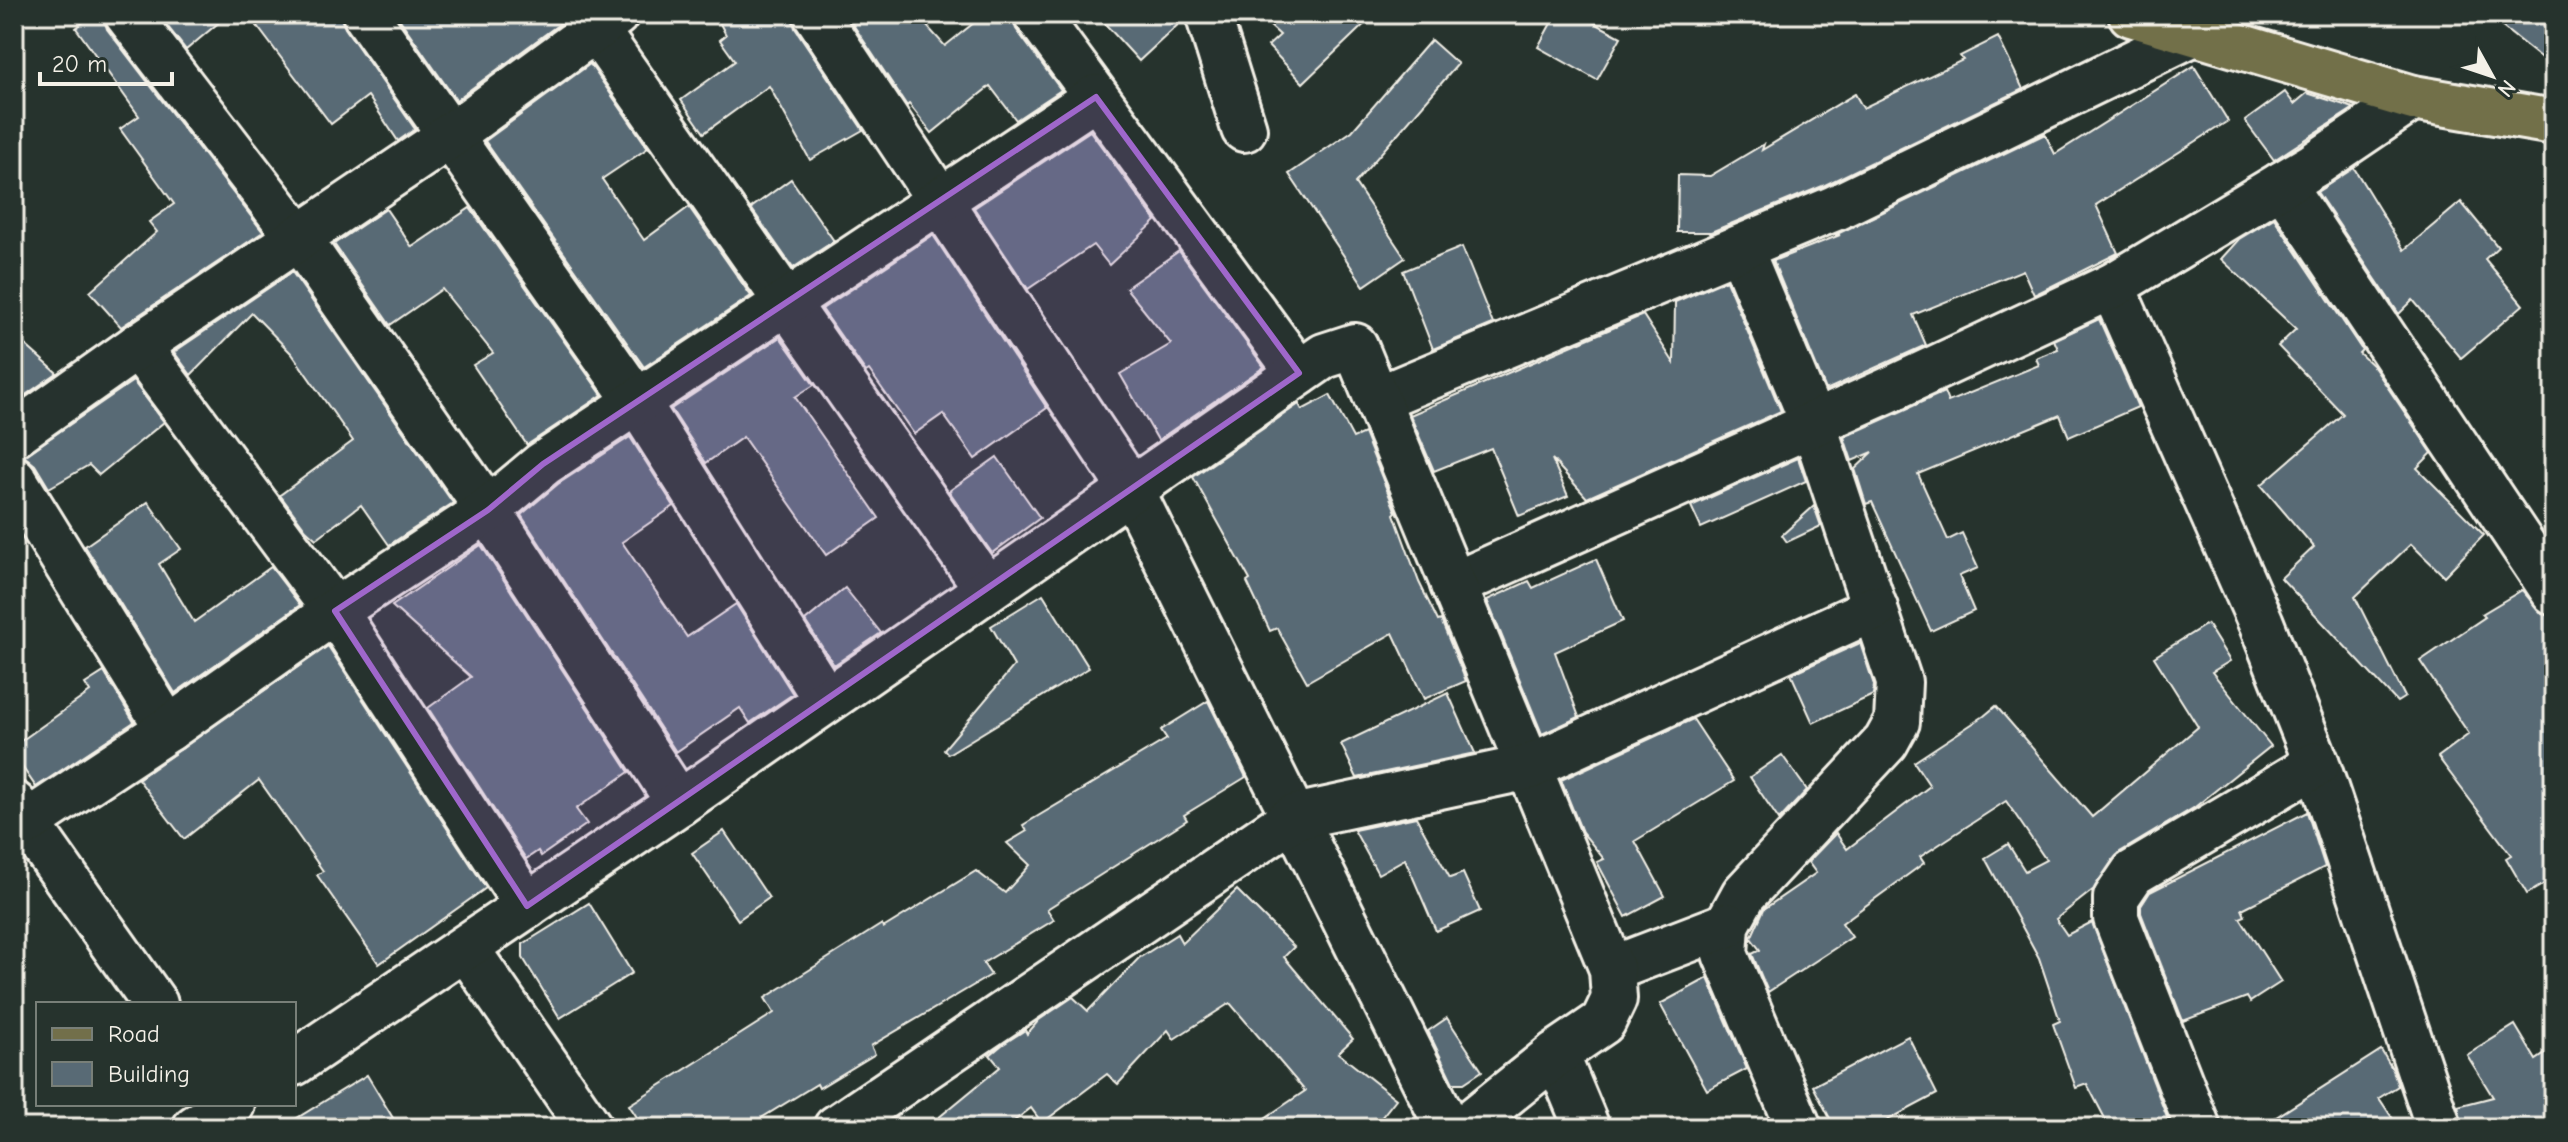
<svg xmlns="http://www.w3.org/2000/svg" width="2568" height="1142" font-family="'Comic Neue',sans-serif">
	<style>
		.building { fill: #586a75; stroke: #f4f1e8; stroke-width: 2 }
		.lines { fill: none; stroke-linecap: round; stroke-linejoin: round }
		.minor-casing { stroke: #f4f1e8; stroke-width: 50 }
		.major-casing { stroke: #f4f1e8; stroke-width: 50 }
		.minor { stroke: #26332d; stroke-width: 44 }
		.major { stroke: #726f4a; stroke-width: 44 }
		.marked { fill: #9f67cb; fill-opacity: 0.2; stroke: #9f67cb; stroke-width: 6; stroke-linejoin: round }
	</style>
	<rect width="100%" height="100%" fill="#26332d"/>
	<filter id="ink" filterUnits="userSpaceOnUse"><feTurbulence type="fractalNoise" baseFrequency=".0125" numOctaves="2"/><feDisplacementMap in="SourceGraphic" scale="16" xChannelSelector="R" yChannelSelector="G"/><feConvolveMatrix kernelMatrix="1 2 1 2 8 2 1 2 1" color-interpolation-filters="sRGB"/></filter>
	<g filter="url(#ink)">
		<g class="building">
			<path d="M94,14H103L107,29L263,232L121,327L90,292L157,232L149,222L174,204L120,129L139,116L76,28Z"/>
			<path d="M158,14H229L186,50Z"/>
			<path d="M248,14H340L345,28L415,129L398,141L368,96L331,124Z"/>
			<path d="M396,14H560L562,22L456,100Z"/>
			<path d="M715,14H791L795,28L863,130L810,160L769,86L704,133L681,100L735,61L720,40L726,35Z"/>
			<path d="M846,14H916L945,46L985,14H1011L1016,29L1061,90L1016,120L990,86L932,133L909,104L907,106Z"/>
			<path d="M1096,14H1184V19L1139,61Z"/>
			<path d="M1257,14H1375L1303,83L1268,46L1280,35Z"/>
			<path d="M1556,14H1578L1621,37L1597,80L1538,47Z"/>
			<path d="M2486,14H2554V68Z"/>
			<path d="M1998,37L2023,89L1825,185L1711,232H1677L1678,175L1710,176L1764,144L1762,150L1855,94L1863,108L1963,60L1960,56Z"/>
			<path d="M1431,40L1458,64L1355,183L1405,258L1364,286L1289,174L1352,131Z"/>
			<path d="M590,64L648,148L602,179L644,240L689,207L751,296L644,367L485,141Z"/>
			<path d="M2194,66L2228,121L2096,205L2118,253L2034,295L2023,270L1913,315L1926,345L1826,390L1773,261L1840,235H1835L2045,134L2055,154Z"/>
			<path d="M2285,92L2294,104L2307,93L2354,108L2274,160L2245,121Z"/>
			<path d="M1090,131L1156,221L1109,265L1093,245L1028,289L974,208Z"/>
			<path d="M2354,168L2404,250L2461,202L2498,247L2485,259L2523,305L2461,358L2413,300L2399,314L2317,192Z"/>
			<path d="M791,179L834,241L793,268L751,208Z"/>
			<path d="M470,208L602,395L527,445L473,365L493,353L442,289L390,325L334,244L386,209L412,247Z"/>
			<path d="M2274,218L2362,350L2359,353L2374,367L2432,453L2417,468L2484,535L2444,576L2411,544L2355,597L2405,697L2397,702L2281,578L2314,547L2261,485L2343,414L2278,346L2296,329L2221,259L2239,239Z"/>
			<path d="M933,235L1047,408L975,459L943,414L914,434L869,370L866,372L822,309Z"/>
			<path d="M1462,247L1493,324L1433,349L1403,271Z"/>
			<path d="M1179,251L1264,367L1158,440L1120,374L1171,344L1126,288Z"/>
			<path d="M292,272L453,503L389,545L361,505L316,539L306,530L280,495L353,441L292,354L252,313L191,375L174,352Z"/>
			<path d="M1726,280L1781,411L1587,498L1552,459L1568,496L1519,516L1491,448L1434,471L1410,415L1643,315L1674,363L1675,302Z"/>
			<path d="M2099,319L2138,407L2069,437L2060,415L1918,474L1948,540L1962,533L1978,568L1959,576L1974,611L1931,631L1872,502L1866,504L1855,469L1873,452L1852,461L1844,437L1944,392L1948,402L2039,365L2036,358L2058,349L2054,340Z"/>
			<path d="M14,335L57,373L14,403Z"/>
			<path d="M780,337L814,385L795,397L879,518L826,555L743,437L706,463L671,409Z"/>
			<path d="M133,381L164,422L99,475L89,465L49,488L35,465L24,456Z"/>
			<path d="M1330,395L1353,438L1364,433L1396,512L1394,514L1419,582L1438,621L1441,620L1466,681L1424,699L1393,633L1307,682L1277,628L1270,631L1247,582L1250,580L1193,477L1299,404L1302,410Z"/>
			<path d="M630,437L674,506L622,542L687,637L736,604L793,694L750,723L740,708L676,752L521,515L558,484Z"/>
			<path d="M997,457L1040,518L992,553L949,491Z"/>
			<path d="M1798,458L1806,481L1701,528L1691,506Z"/>
			<path d="M148,502L181,549L159,564L194,622L271,567L300,605L175,693L85,546Z"/>
			<path d="M1814,506L1821,526L1787,542L1782,535Z"/>
			<path d="M481,545L629,772L576,809L587,824L541,856L538,851L526,859L428,708L471,677L392,606Z"/>
			<path d="M1596,559L1623,621L1555,652L1579,717L1542,734L1487,600L1529,581L1533,588Z"/>
			<path d="M845,588L881,633L834,665L805,621Z"/>
			<path d="M2522,590L2542,614L2554,617V878L2527,894L2506,858L2511,855L2438,757L2469,734L2420,661L2485,617L2482,614Z"/>
			<path d="M1043,594L1089,668L948,754L944,749L1014,666L991,626Z"/>
			<path d="M2207,624L2230,661L2212,672L2271,746L2195,807L2120,852L2094,889L2056,919L2067,935L2092,922L2171,1128H2110L2087,1084L2076,1088L2053,1024L2060,1021L2039,958L1985,858L2008,844L2025,871L2046,860L2006,801L1920,857L1924,863L1842,923L1852,937L1768,992L1752,954L1760,950L1751,938L1764,909L1816,873L1808,862L1836,833L1847,849L1930,786L1914,762L1984,716L1996,706L2092,817L2198,727L2154,657Z"/>
			<path d="M1860,643L1874,685L1873,695L1813,723L1791,674Z"/>
			<path d="M328,646L486,888L379,964L317,875L323,871L259,780L184,839L138,779Z"/>
			<path d="M104,672L134,722L36,787L14,755V746L90,692L85,684Z"/>
			<path d="M1448,693L1475,753L1357,778L1341,744Z"/>
			<path d="M1208,701L1246,777L1184,815L1187,820L1047,909L1054,920L983,963L991,975L871,1046L875,1054L819,1088L817,1084L745,1128H644L629,1105L774,1013L765,998L882,924L883,928L976,871L1005,893L1030,865L1007,843L1027,831L1023,825L1167,739L1161,730Z"/>
			<path d="M1693,719L1734,781L1635,841L1665,896L1626,917L1597,862L1604,859L1582,832L1561,780Z"/>
			<path d="M1782,755L1807,790L1779,820L1750,777Z"/>
			<path d="M2307,812L2325,867L2242,909L2245,916L2240,918L2281,982L2250,1002L2247,997L2183,1021L2141,913V906L2150,892Z"/>
			<path d="M1416,817L1450,878L1463,873L1480,911L1436,931L1405,859L1378,874L1354,830Z"/>
			<path d="M724,831L769,898L738,920L692,853Z"/>
			<path d="M1237,890L1294,947L1284,957L1353,1039L1338,1053L1396,1099L1373,1128H1250L1305,1091L1230,1003L1174,1039L1168,1030L1118,1084L1107,1074L1042,1123L1031,1108L1005,1128H926L1000,1067L990,1055L1002,1045L1025,1030L1027,1034L1039,1020L1073,997L1088,1011L1139,958L1177,934L1182,943Z"/>
			<path d="M589,903L632,973L560,1018L523,958V944Z"/>
			<path d="M1708,978L1747,1069L1707,1090L1660,1004Z"/>
			<path d="M1447,1018L1482,1071L1464,1083H1453L1428,1031Z"/>
			<path d="M2515,1025L2536,1060L2554,1048V1128H2463L2458,1106L2493,1097L2467,1055Z"/>
			<path d="M1908,1036L1937,1094L1873,1128H1835L1813,1086Z"/>
			<path d="M2381,1050L2393,1070L2398,1086L2379,1098L2399,1128H2259Z"/>
			<path d="M367,1075L399,1128H281Z"/>
		</g>
		<g class="lines">
			<g class="minor-casing">
				<g id="minor">
					<path d="M127,14L298,237L488,510L679,803"/>
					<path d="M365,14L638,403L826,700"/>
					<path d="M585,14L987,589"/>
					<path d="M816,14L1131,489L1448,1128"/>
					<path d="M1036,14L1299,373"/>
					<path d="M1208,14L1244,129"/>
					<path d="M2282,184L2554,592"/>
					<path d="M1740,248L1813,423L1899,682L1897,722L1886,742L1744,894L1727,925L1725,954L1799,1128"/>
					<path d="M2112,286L2261,623L2317,764L2439,1128"/>
					<path d="M138,346L335,611L527,906"/>
					<path d="M1377,399L1835,208L2194,33"/>
					<path d="M14,434L138,346L451,135L616,14"/>
					<path d="M14,479L168,729"/>
					<path d="M1453,585L1893,388L2112,286L2314,165L2413,98"/>
					<path d="M14,804L155,1004"/>
					<path d="M14,831L168,729L335,611L488,510L543,464L1096,97"/>
					<path d="M466,948L590,1128"/>
					<path d="M1612,969L1727,925"/>
					<path d="M1556,1054L1587,1128"/>
					<path d="M294,1063L679,803L1324,356L1355,346L1612,969L1614,999L1603,1022L1556,1054L1464,1128"/>
					<path d="M195,1128L232,1104"/>
					<path d="M836,1128L1294,817L1529,767L1875,608"/>
					<path d="M2198,1128L2116,918V898L2133,873L2317,764"/>
				</g>
			</g>
			<g class="major-casing">
				<path id="major" d="M2131,14L2413,98L2554,122"/>
			</g>
			<use href="#minor" class="minor"/>
			<use href="#major" class="major"/>
		</g>
	</g>
	<path class="marked" d="M1096,97L1299,373L527,906L335,611L488,510L543,464Z"/>
	<rect width="2568" height="1142" fill="none" stroke="#26332d" stroke-width="48"/>
	<rect x="24" y="24" width="2520" height="1094" fill="none" stroke="#f4f1e8" stroke-width="3" filter="url(#ink)"/>
	<rect x="36" y="1002" width="260" height="104" fill="#26332d" stroke="#787f78" stroke-width="2"/>
	<rect x="52" y="1028" width="40" height="12" fill="#726f4a" stroke="#787f78" stroke-width="2"/>
	<text x="108" y="1042" font-size="24" fill="#f4f1e8">Road</text>
	<rect x="52" y="1062" width="40" height="24" fill="#586a75" stroke="#787f78" stroke-width="2"/>
	<text x="108" y="1082" font-size="24" fill="#f4f1e8">Building</text>
	<g transform="translate(2492 76) rotate(130)" stroke="#26332d" stroke-width="6" paint-order="stroke">
	<path d="M0-6L14 30L0 20L-14 30Z" fill="#f4f1e8"/>
	<text y="-12" font-size="22" font-weight="bold" text-anchor="middle" fill="#f4f1e8">N</text>
	</g>
	<path d="M40 72v12h132v-12" fill="none" stroke="#f4f1e8" stroke-width="4"/>
	<text x="52" y="72" font-size="24" fill="#f4f1e8" stroke="#26332d" stroke-width="6" paint-order="stroke">20 m</text>
</svg>
